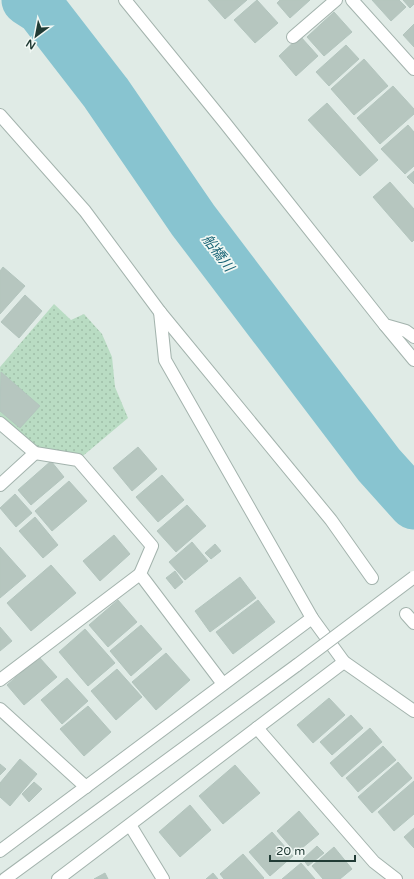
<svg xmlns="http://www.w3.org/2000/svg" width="414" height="879" font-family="'Varela Round','Noto Sans JP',sans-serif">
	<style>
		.grass { fill: url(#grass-dots) }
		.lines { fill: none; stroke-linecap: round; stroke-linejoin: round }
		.river { stroke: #88c4d0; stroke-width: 51 }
		.building { fill: #b6c6bf; stroke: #b3c5be }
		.minor-casing { stroke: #a3b3ad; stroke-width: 14 }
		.minor { stroke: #fff; stroke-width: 12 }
		.minor-bridge-casing { stroke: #a3b3ad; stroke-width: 14; stroke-linecap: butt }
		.minor-bridge { stroke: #fff; stroke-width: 12 }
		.labels { text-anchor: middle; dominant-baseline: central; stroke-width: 3.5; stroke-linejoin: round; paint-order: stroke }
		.water-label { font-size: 14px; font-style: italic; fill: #1c6677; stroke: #f1f8f4 }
	</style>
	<defs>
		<pattern id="grass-dots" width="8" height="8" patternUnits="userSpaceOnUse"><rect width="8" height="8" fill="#b9dcc3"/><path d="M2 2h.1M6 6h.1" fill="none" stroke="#9fbea8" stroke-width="1.8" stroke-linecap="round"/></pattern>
	</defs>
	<rect width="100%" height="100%" fill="#e0ebe6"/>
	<path class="grass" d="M54,304L71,320L84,314L102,334L112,357L115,387L128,418L78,460L35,453L0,423V367Z"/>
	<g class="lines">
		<path class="river" d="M27,0L41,9L106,93L193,220L379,465L414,504"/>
	</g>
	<g class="building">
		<path d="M208,0H247L225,19Z"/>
		<path d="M257,0L278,23L255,43L234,20Z"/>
		<path d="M280,0H310L290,18L277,3Z"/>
		<path d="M372,0H399L406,7L391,21Z"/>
		<path d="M403,0H414V4L410,8Z"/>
		<path d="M334,12L352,32L324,56L307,37Z"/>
		<path d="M414,24V47L403,35Z"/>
		<path d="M300,36L318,56L296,76L279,56Z"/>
		<path d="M346,45L359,59L329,86L316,72Z"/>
		<path d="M364,59L388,86L354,115L331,89Z"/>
		<path d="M393,86L414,109V114L380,144L357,118Z"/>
		<path d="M327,103L378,160L360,176L308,120Z"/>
		<path d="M408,125L414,132V166L405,174L381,149Z"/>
		<path d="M414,171V184L407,177Z"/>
		<path d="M390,182L414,209V240L412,242L373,197Z"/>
		<path d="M3,267L25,286L0,314V271Z"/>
		<path d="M25,295L42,311L19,338L1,322Z"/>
		<path d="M1,372L40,406L20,428L0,411Z"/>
		<path d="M138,447L157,469L132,491L113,468Z"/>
		<path d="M51,461L64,477L31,505L18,490Z"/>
		<path d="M162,475L184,500L158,522L136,497Z"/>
		<path d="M69,481L87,501L52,531L35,511Z"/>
		<path d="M15,494L32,513L16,527L0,508Z"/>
		<path d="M187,505L206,526L176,552L157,531Z"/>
		<path d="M35,517L58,545L43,558L19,531Z"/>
		<path d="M114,535L130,554L100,581L83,561Z"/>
		<path d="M192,542L208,561L185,580L169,562Z"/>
		<path d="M215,544L221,551L211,559L205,553Z"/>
		<path d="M0,547L26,576L0,598Z"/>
		<path d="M51,565L76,593L31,631L7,603Z"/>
		<path d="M175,571L183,582L175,589L166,578Z"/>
		<path d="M240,577L256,598L210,632L195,611Z"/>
		<path d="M118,600L137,622L108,647L89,625Z"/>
		<path d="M258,600L275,622L233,654L216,632Z"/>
		<path d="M141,625L162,649L131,676L110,651Z"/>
		<path d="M0,627L12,641L0,651Z"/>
		<path d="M85,629L115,663L88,686L59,652Z"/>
		<path d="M166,653L190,680L156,710L132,682Z"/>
		<path d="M39,657L57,677L24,705L7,685Z"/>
		<path d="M117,669L142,697L116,720L91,691Z"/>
		<path d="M67,678L88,701L62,724L41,700Z"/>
		<path d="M329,698L345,715L313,743L297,725Z"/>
		<path d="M88,706L111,732L84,756L60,729Z"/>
		<path d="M351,715L363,728L332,755L320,742Z"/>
		<path d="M370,728L382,742L342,777L330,763Z"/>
		<path d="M383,746L396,760L358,792L346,778Z"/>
		<path d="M20,759L37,774L10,806L0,797V783Z"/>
		<path d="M398,762L412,778L372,813L358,797Z"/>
		<path d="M0,764L6,769L0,775Z"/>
		<path d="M235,765L260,793L223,824L199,796Z"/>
		<path d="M414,781V814L394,831L378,812Z"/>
		<path d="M34,782L42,789L29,802L22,794Z"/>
		<path d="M190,805L211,830L180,857L159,832Z"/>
		<path d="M299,811L319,834L296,853L277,831Z"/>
		<path d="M414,828V848L404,837Z"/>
		<path d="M272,832L293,856L270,876L249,852Z"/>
		<path d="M317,846L324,853L308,866L303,859Z"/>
		<path d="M334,847L352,869L340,879H323L312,866Z"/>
		<path d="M243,854L264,878L263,879H224L220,874Z"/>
		<path d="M301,863L315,879H282Z"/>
		<path d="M105,873L108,879H94Z"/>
		<path d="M213,873L218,879H206Z"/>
	</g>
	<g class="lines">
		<g class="minor-casing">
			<g id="minor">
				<path d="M125,0L225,123L385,325L406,331L414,337"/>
				<path d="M352,0L414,69"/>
				<path d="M293,37L336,0"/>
				<path d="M0,115L85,211L160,312L331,520L372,578"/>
				<path d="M160,312L165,360L312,618L344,662L414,711"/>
				<path d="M385,325L414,360"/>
				<path d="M0,423L35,453L78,460L152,546L140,574L223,684"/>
				<path d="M0,485L35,453"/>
				<path d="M406,614L414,623"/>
				<path d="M0,680L140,574"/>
				<path d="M0,709L86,787"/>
				<path d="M257,728L374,862L396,879"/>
				<path d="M130,825L163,879"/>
				<path d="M0,851L312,618"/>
				<path d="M5,879L297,665"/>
				<path d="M58,879L344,662"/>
			</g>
		</g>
		<use href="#minor" class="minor"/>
		<g class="minor-bridge-casing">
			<path id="minor-bridge" d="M297,665L414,577"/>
		</g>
		<use href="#minor-bridge" class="minor-bridge"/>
	</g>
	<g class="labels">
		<g class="water-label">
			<text transform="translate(218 253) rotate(53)">船橋川</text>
		</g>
	</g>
	<g transform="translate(36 36) rotate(212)" stroke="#f1f8f4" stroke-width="3" paint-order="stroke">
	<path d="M0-3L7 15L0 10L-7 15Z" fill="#213b35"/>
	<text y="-6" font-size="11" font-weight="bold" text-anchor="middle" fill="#213b35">N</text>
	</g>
	<path d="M270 855v6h85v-6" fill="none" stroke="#213b35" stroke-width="2"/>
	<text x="276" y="855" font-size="12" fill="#213b35" stroke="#f1f8f4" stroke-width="3" paint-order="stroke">20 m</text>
</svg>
